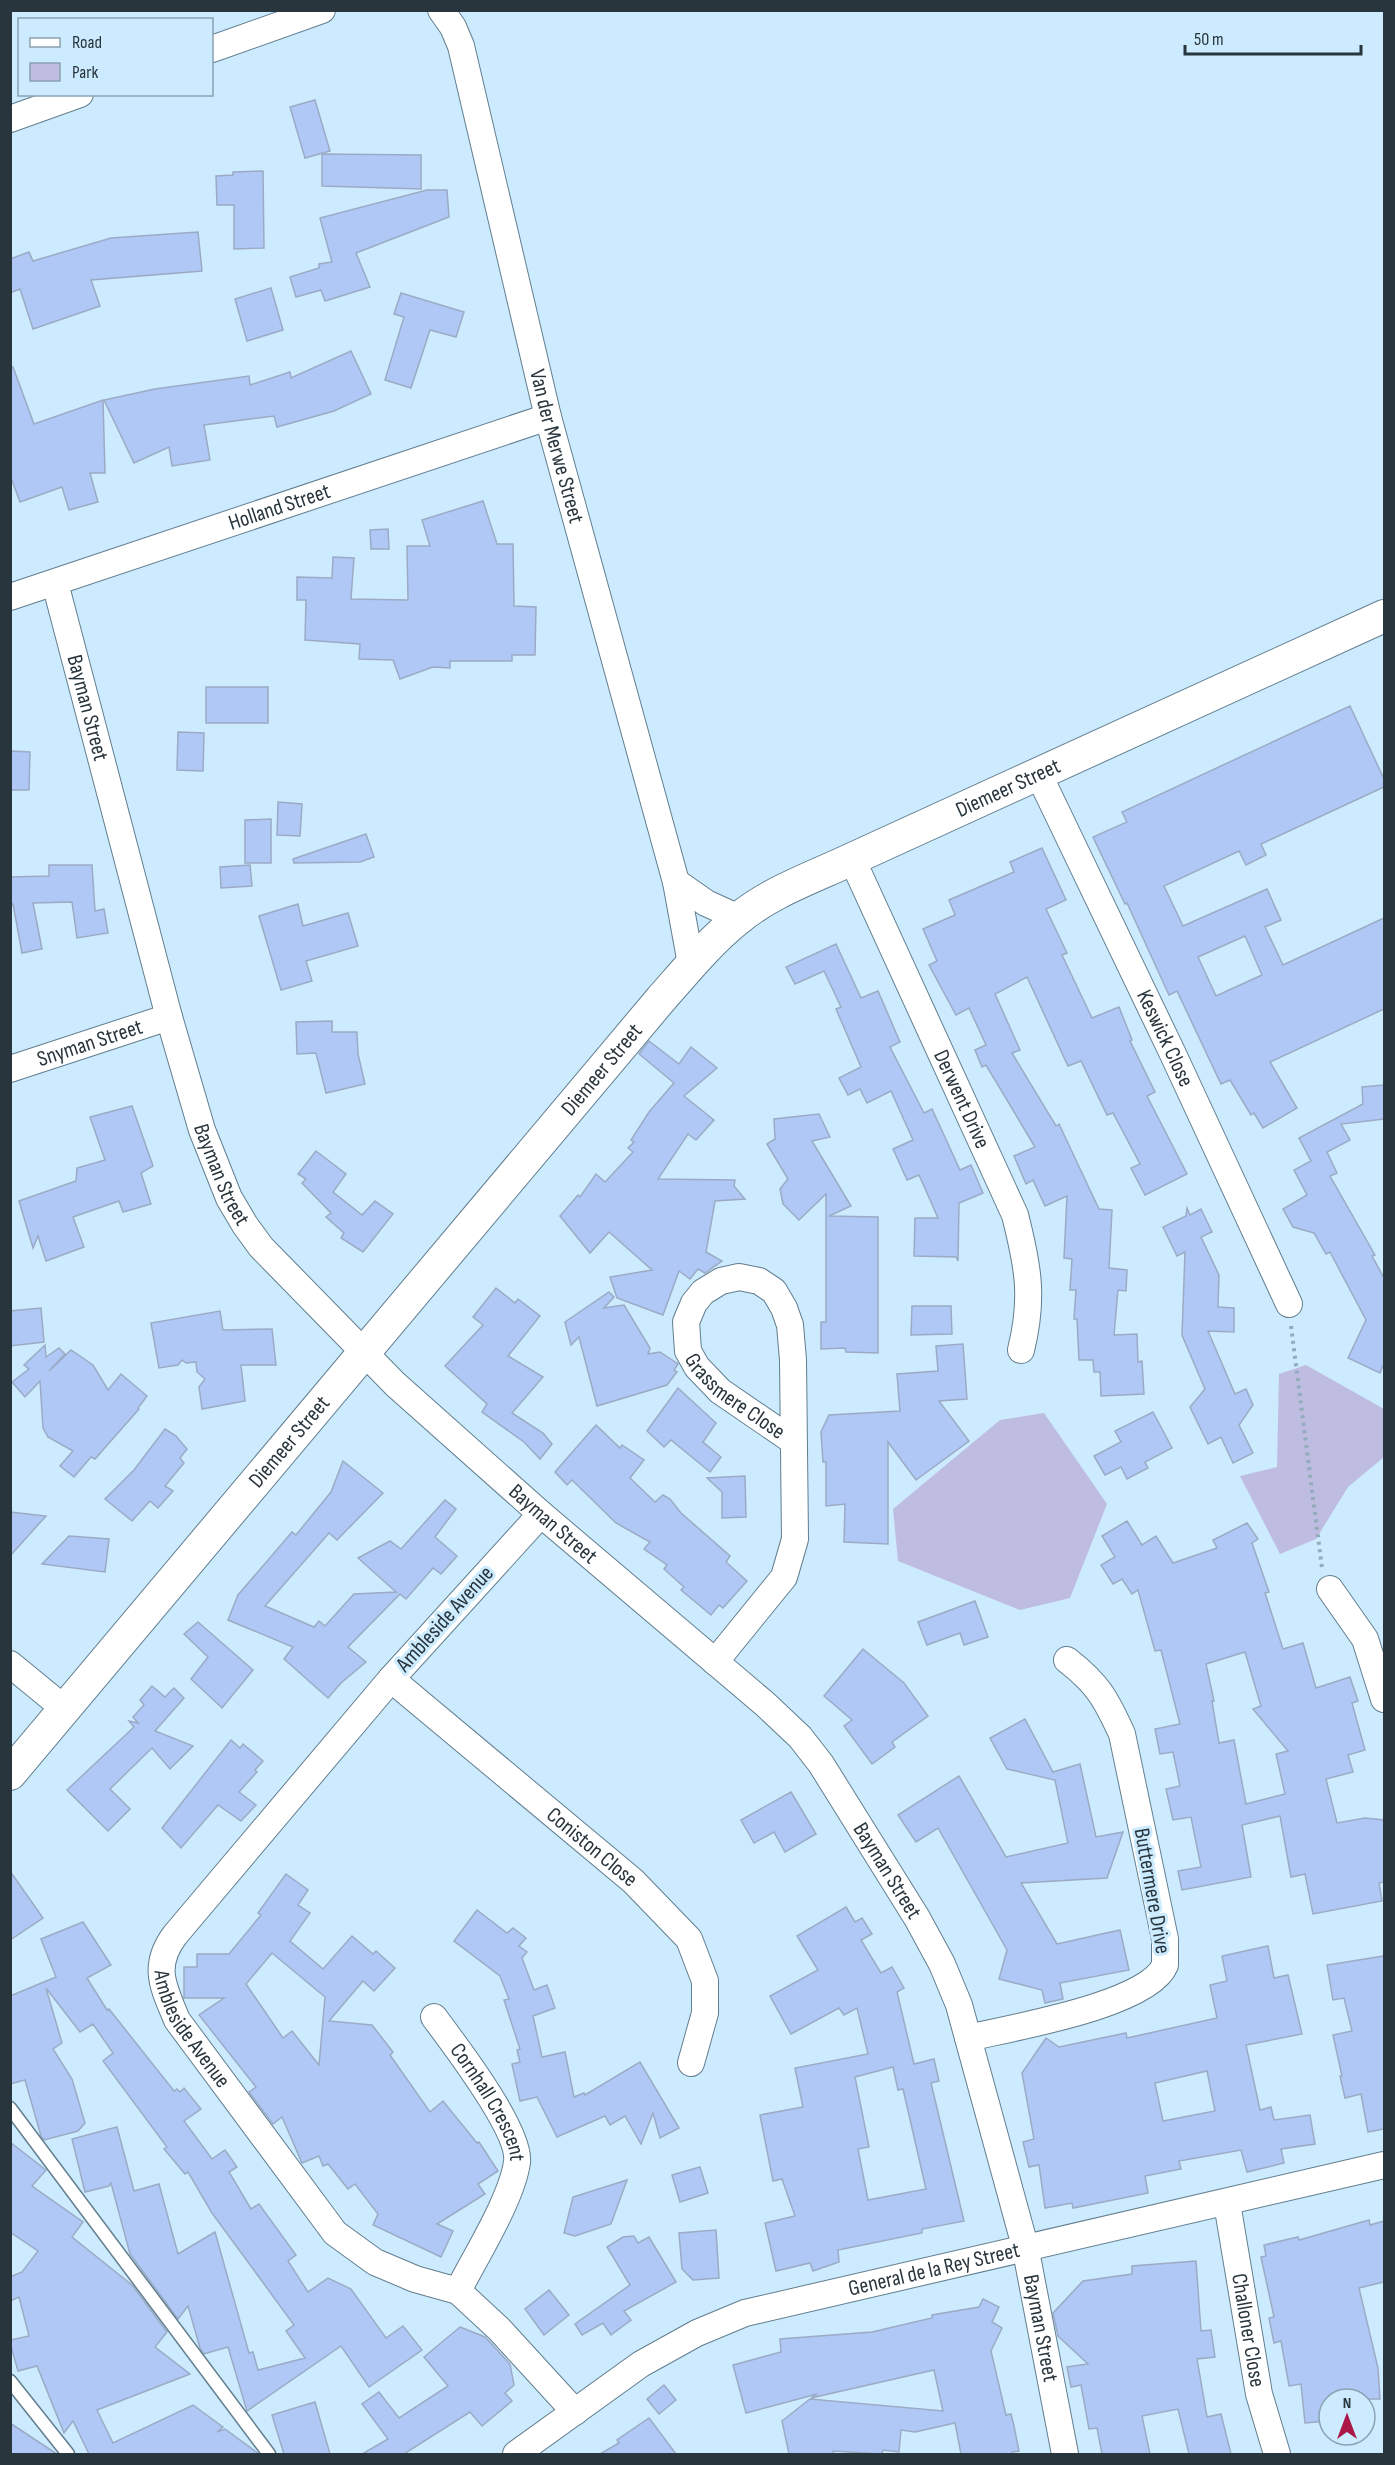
<svg xmlns="http://www.w3.org/2000/svg" width="1395" height="2465" font-family="'Sofia Sans Condensed',sans-serif">
	<style>
		.green { fill: #bfbce2 }
		.building { fill: #afc8f6; stroke: #9cabc5; stroke-width: 1.5; fill-rule: evenodd }
		.lines { fill: none; stroke-linecap: round; stroke-linejoin: round }
		.service-casing { stroke: #627e8f; stroke-width: 15 }
		.minor-casing { stroke: #627e8f; stroke-width: 28 }
		.tertiary-casing { stroke: #627e8f; stroke-width: 34 }
		.path { stroke: #93abbb; stroke-width: 4; stroke-dasharray: 3 4.5; stroke-linecap: butt }
		.service { stroke: #fff; stroke-width: 12 }
		.minor { stroke: #fff; stroke-width: 26 }
		.tertiary { stroke: #fff; stroke-width: 32 }
		.labels { text-anchor: middle; dominant-baseline: central; stroke-width: 6; stroke-linejoin: round; paint-order: stroke }
		.street-label { font-size: 22px; fill: #29353d; stroke: #ccebfe }
	</style>
	<rect width="100%" height="100%" fill="#ccebfe"/>
	<g class="green">
		<path d="M1306,1365L1384,1409V1457L1348,1487L1316,1539L1280,1554L1240,1476L1277,1467L1279,1374Z"/>
		<path d="M1044,1413L1107,1504L1070,1598L1020,1610L898,1561L893,1509L1000,1420Z"/>
	</g>
	<g class="building">
		<path d="M315,100L330,151L305,158L290,107Z"/>
		<path d="M322,154L421,155V189L322,186Z"/>
		<path d="M263,171L264,248L234,249V205H217L216,176L233,175V172Z"/>
		<path d="M427,190H447L449,217L356,253L370,287L325,301L321,290L296,297L290,277L319,268V264L332,262L320,218Z"/>
		<path d="M198,232L202,271L91,280L100,306L33,329L20,289L10,293V259L29,252L33,261L111,238Z"/>
		<path d="M271,288L283,330L247,341L235,299Z"/>
		<path d="M401,293L464,312L456,337L430,330L411,388L385,380L404,317L394,314Z"/>
		<path d="M351,351L371,394L334,411L277,427L274,416L204,425L210,460L172,466L169,447L134,463L104,400L155,389L249,376L250,385L290,372L291,378Z"/>
		<path d="M10,367H13L34,424L103,400L105,473H90L98,502L69,510L62,487L20,502L10,475Z"/>
		<path d="M483,501L497,544H513L514,606L536,607L535,655H512V661H450V668L433,667L400,679L393,660L359,659L360,644L305,640L306,600H297V577L332,578L333,557L354,558L351,599L408,600L407,546H430L422,520Z"/>
		<path d="M388,529L389,549H371L370,530Z"/>
		<rect x="206" y="687" width="62" height="36"/>
		<path d="M1350,706L1384,779V787L1261,844L1266,855L1246,865L1239,851L1164,886L1183,926L1267,889L1281,920L1265,927L1283,965L1384,918V1009L1270,1062L1297,1108L1263,1128L1254,1113L1251,1115L1230,1080L1221,1084L1177,991L1169,995L1127,903L1125,904L1093,837L1127,822L1122,812ZM1245,936L1262,975L1216,996L1198,957Z"/>
		<path d="M178,732L204,733L203,771L177,770Z"/>
		<path d="M10,751L30,752L29,790H10Z"/>
		<path d="M278,802L302,804L300,836L277,835Z"/>
		<path d="M271,819V863H245V820Z"/>
		<path d="M366,834L374,857L360,862L294,863L293,859Z"/>
		<path d="M1042,848L1066,900L1046,909L1067,953L1062,955L1092,1018L1119,1007L1132,1040L1130,1041L1155,1092L1147,1096L1187,1174L1145,1195L1131,1168L1140,1164L1113,1113L1107,1115L1081,1061L1068,1066L1027,977L995,994L1020,1050L1012,1053L1056,1126L1059,1124L1099,1209L1112,1210L1109,1268L1127,1270L1126,1291L1118,1290L1114,1335L1137,1334L1138,1362L1142,1361L1144,1394L1101,1396L1100,1372H1094L1093,1360H1079L1077,1319H1074L1076,1290H1070L1072,1259L1064,1258L1067,1196L1045,1206L1033,1180L1026,1184L1014,1156L1035,1147L986,1065L982,1067L975,1050L986,1045L969,1008L956,1015L929,965L937,961L923,929L955,915L949,900L1014,872L1010,862Z"/>
		<path d="M49,865H92L95,911L104,909L108,933L77,938L72,902L33,903L42,949L22,953L13,904L10,905V877L49,876Z"/>
		<path d="M250,865L252,886L221,888L220,867Z"/>
		<path d="M298,904L303,926L348,913L358,946L306,961L312,981L281,990L259,916Z"/>
		<path d="M836,944L861,998L878,991L900,1042L890,1047L924,1113L932,1109L960,1170L971,1165L983,1193L959,1203L958,1261L956,1257L914,1256L915,1218H938L919,1175L907,1180L893,1149L913,1140L891,1091L867,1103L860,1089L848,1095L839,1078L861,1067L836,1009L841,1007L824,971L795,984L786,967Z"/>
		<path d="M332,1021V1032H357L358,1054L365,1084L326,1093L316,1053L297,1054L296,1022Z"/>
		<path d="M649,1041L679,1064L691,1047L717,1068L684,1096L714,1120L696,1140L688,1134L658,1179L735,1180L734,1186L745,1199L715,1201L706,1252L722,1261L705,1273L698,1269L690,1279L679,1271L663,1315L617,1298L610,1277L652,1270L609,1232L590,1253L560,1216L578,1195L580,1197L596,1174L605,1182L633,1152L628,1148L634,1142L631,1140L649,1112L674,1083L639,1054Z"/>
		<path d="M1384,1085V1119L1341,1124L1350,1140L1327,1152L1337,1173L1330,1176L1375,1255L1372,1256L1384,1278V1363L1380,1373L1348,1358L1366,1320L1330,1252L1326,1254L1314,1233L1293,1227L1283,1209L1307,1195L1294,1170L1311,1161L1299,1138L1363,1104L1362,1087Z"/>
		<path d="M132,1106L153,1166L141,1173L151,1204L123,1212L119,1201L73,1217L84,1247L46,1261L38,1236L33,1248L19,1201L76,1181L77,1168L105,1160L90,1117Z"/>
		<path d="M819,1114L830,1137L812,1141L851,1206L829,1216L878,1217V1353L846,1352L845,1348L821,1349V1322H826V1194L799,1220L783,1204L780,1189L788,1179L767,1144L775,1139L774,1119Z"/>
		<path d="M316,1151L346,1174L333,1192L362,1215L375,1201L393,1214L363,1252L341,1238L344,1233L326,1217L331,1213L302,1183L306,1179L298,1174Z"/>
		<path d="M1187,1208L1190,1215L1201,1209L1212,1232L1201,1237L1219,1275L1218,1307L1234,1308V1332L1208,1331L1235,1394L1246,1389L1253,1405L1239,1425L1253,1453L1233,1463L1221,1437L1208,1444L1190,1407L1205,1389L1182,1335L1185,1252L1177,1256L1163,1227L1186,1216Z"/>
		<path d="M496,1288L515,1303L518,1299L540,1316L508,1356L543,1377L512,1413L543,1433L552,1444L540,1459L524,1442L482,1412L487,1404L445,1366L483,1325L473,1317Z"/>
		<path d="M609,1292L614,1297L604,1308L624,1305L650,1348L648,1354L660,1352L678,1364L674,1370L677,1372L667,1385L597,1406L579,1337L571,1345L565,1322Z"/>
		<path d="M912,1306H951L952,1334L911,1335Z"/>
		<path d="M41,1308L44,1342L10,1346V1311Z"/>
		<path d="M220,1311L223,1330L272,1329L276,1365H241L245,1401L202,1409L199,1387L205,1379L197,1372L196,1362L186,1363L182,1360L178,1365L159,1368L151,1323Z"/>
		<path d="M963,1344L967,1399L939,1401L969,1441L916,1480L888,1442V1544L844,1542L845,1504L826,1506V1462H823L821,1432L829,1415L900,1411L897,1374L938,1371L936,1346Z"/>
		<path d="M45,1345L46,1357L59,1348L65,1354L49,1371L71,1350L93,1365L108,1390L121,1374L147,1396L138,1408L139,1409L95,1459L91,1457L74,1477L60,1466L73,1451L48,1437L43,1428L40,1381L25,1397L12,1382L29,1369L24,1365Z"/>
		<path d="M678,1388L716,1423L703,1442L721,1457L710,1472L671,1440L664,1447L647,1431Z"/>
		<path d="M1153,1412L1172,1448L1145,1462L1148,1468L1127,1479L1121,1467L1105,1475L1094,1456L1121,1442L1115,1431Z"/>
		<path d="M596,1425L620,1448L622,1445L644,1460L630,1478L655,1502L663,1495L670,1499L681,1513L730,1556L726,1562L747,1581L723,1608L719,1605L711,1615L681,1590L684,1587L664,1569L667,1565L644,1549L650,1542L616,1523L572,1480L567,1485L555,1472Z"/>
		<path d="M165,1429L176,1436L187,1449L180,1458L184,1463L165,1486L173,1491L158,1508L150,1501L132,1521L105,1499L134,1470Z"/>
		<path d="M343,1461L383,1493L337,1540L329,1533L265,1606L314,1627L319,1621L325,1626L354,1594L396,1592L358,1558L390,1541L401,1549L445,1500L456,1509L435,1537L457,1556L441,1574L433,1568L406,1599L400,1594L348,1647L366,1662L341,1683L328,1698L284,1659L293,1647L228,1620L238,1595L292,1532L296,1535L331,1492Z"/>
		<path d="M745,1476L746,1517L722,1518V1492L707,1478Z"/>
		<path d="M10,1512L46,1516L10,1556Z"/>
		<path d="M1127,1521L1142,1545L1156,1536L1173,1563L1217,1548L1213,1540L1247,1523L1258,1539L1252,1543L1269,1592L1265,1593L1283,1649L1303,1643L1316,1688L1350,1677L1358,1701L1352,1703L1365,1750L1348,1755L1353,1772L1326,1779L1337,1823L1365,1818L1384,1820V1882L1379,1883L1382,1901L1313,1914L1305,1874L1291,1877L1280,1816L1242,1825L1251,1877L1182,1890L1178,1871L1201,1867L1191,1817L1173,1820L1166,1789L1180,1786L1173,1752L1160,1754L1155,1729L1180,1724L1161,1650L1155,1651L1138,1590L1132,1594L1122,1579L1113,1584L1101,1565L1115,1557L1102,1536ZM1245,1652L1261,1706L1253,1709L1288,1751L1276,1754L1285,1794L1246,1804L1234,1740L1219,1743L1212,1701H1214L1206,1664Z"/>
		<path d="M69,1536L109,1539L105,1572L42,1564Z"/>
		<path d="M975,1601L988,1637L964,1645L960,1633L927,1645L918,1622Z"/>
		<path d="M198,1622L253,1670L222,1708L191,1679L208,1657L184,1634Z"/>
		<path d="M863,1649L904,1683L928,1716L892,1742L895,1747L872,1764L844,1726L852,1720L824,1696Z"/>
		<path d="M152,1686L165,1697L174,1688L184,1698L155,1731L193,1746L170,1769L152,1748L110,1789L130,1809L108,1831L67,1790L134,1727L129,1721L138,1723L133,1717L144,1705L140,1700Z"/>
		<path d="M1025,1719L1053,1772L1080,1764L1096,1837L1123,1832L1107,1878L1021,1883L1057,1944L1120,1930L1129,1970L1060,1983L1063,1999L1045,2003L1042,1990L999,1979L1007,1950L938,1828L916,1842L898,1815L959,1776L1006,1857L1068,1843L1055,1780L1007,1769L990,1738Z"/>
		<path d="M231,1740L240,1748L243,1744L263,1761L255,1770L257,1772L239,1792L256,1805L241,1821L218,1805L181,1848L162,1828Z"/>
		<path d="M791,1792L816,1834L785,1852L774,1832L754,1843L741,1820Z"/>
		<path d="M10,1871L43,1918L10,1940Z"/>
		<path d="M286,1874L308,1890L298,1905L310,1913L290,1941L323,1969L352,1936L373,1954L376,1951L395,1968L374,1991L363,1981L329,2021L372,2025L393,2052L390,2055L430,2112L443,2101L477,2143L479,2142L498,2171L478,2184L485,2194L437,2224L453,2231L441,2257L373,2225L378,2214L355,2184L348,2189L328,2164L323,2166L319,2156L302,2163L282,2117L273,2124L249,2092L256,2087L199,2015L224,1998H184V1967H197V1954H229L261,1915L258,1913ZM272,1953L325,1997L319,2065L292,2031L283,2038L246,1984Z"/>
		<path d="M846,1907L855,1922L862,1918L872,1934L861,1940L881,1973L892,1967L904,1988L897,1992L914,2064L934,2059L939,2081L931,2083L964,2221L922,2229V2233L838,2250L839,2262L813,2271L810,2263L776,2271L765,2223L795,2216L782,2179L773,2181L760,2115L803,2107L795,2068L868,2054L857,2008L844,2015L839,2008L791,2034L770,1996L818,1970L797,1936ZM893,2067L898,2090L903,2089L926,2189L868,2200L858,2149L869,2147L855,2077Z"/>
		<path d="M477,1910L507,1933L513,1928L526,1938L519,1946L527,1952L522,1958L534,1990L547,1985L555,2008L533,2016L542,2057L565,2052L574,2097L584,2093L585,2095L640,2062L679,2128L660,2138L653,2113L641,2144L625,2116L610,2125L605,2116L557,2137L537,2097L520,2101L512,2064L520,2062L517,2050L520,2049L504,2000L509,1999L500,1976L454,1941Z"/>
		<path d="M83,1922L111,1965L87,1978L107,2010L109,2009L174,2091L177,2089L180,2092L184,2088L201,2109L184,2121L212,2159L225,2150L237,2167L229,2172L251,2209L259,2204L296,2255L288,2261L308,2292L328,2278L351,2289L386,2338L403,2326L422,2350L369,2387L341,2346L247,2411L228,2347L204,2354L200,2348L188,2306L178,2319L130,2254L111,2183L109,2186L85,2192L72,2139L117,2127L134,2191L159,2184L178,2254L215,2232L249,2353L253,2352L258,2370L305,2358L286,2331L294,2325L212,2213L188,2172L185,2174L164,2149L167,2147L103,2061L113,2053L93,2024L80,2032L46,1988L62,2043L53,2049L72,2079L85,2123L78,2131L44,2140L41,2136L25,2080L10,2084V1996L56,1977L41,1939Z"/>
		<path d="M1268,1946L1274,1978L1288,1975L1302,2034L1246,2045L1260,2110L1271,2107L1274,2120L1310,2115L1315,2144L1281,2149L1284,2163L1247,2172L1241,2150L1179,2161L1181,2169L1145,2176L1148,2193L1073,2208L1072,2203L1045,2208L1039,2165L1029,2167L1023,2142L1034,2139L1022,2073L1046,2038L1059,2047L1126,2033L1127,2038L1217,2018L1210,1985L1227,1981L1222,1956ZM1207,2071L1215,2111L1163,2121L1155,2083Z"/>
		<path d="M1384,1956V2129L1368,2132L1361,2094L1345,2098L1340,2076H1342L1333,2035L1352,2031L1344,1998L1333,2000L1327,1965Z"/>
		<path d="M10,2142L46,2170L32,2186L83,2222L72,2237L132,2285L167,2332L155,2347L190,2374L97,2410L113,2443L193,2405L223,2427L217,2432L225,2429L259,2454H89L73,2421L64,2433L37,2366L18,2371L10,2343V2340L29,2336L19,2297L10,2301V2277L22,2272L38,2251L10,2232Z"/>
		<path d="M700,2167L708,2193L680,2202L672,2175Z"/>
		<path d="M627,2180L611,2224L575,2236L564,2233L573,2197Z"/>
		<path d="M1369,2220L1370,2225L1384,2221V2282L1359,2288L1378,2368L1380,2399H1329V2421L1305,2423L1301,2384L1289,2386L1281,2341L1274,2343L1269,2318L1274,2317L1261,2257L1266,2256L1264,2245L1298,2237L1299,2240Z"/>
		<path d="M716,2230L719,2278L693,2280L682,2269L679,2233Z"/>
		<path d="M634,2236L638,2243L649,2237L676,2282L624,2311L631,2320L611,2335L603,2323L582,2335L575,2324L630,2285L607,2247L623,2237Z"/>
		<path d="M1196,2261L1201,2331L1211,2330L1215,2357L1197,2359L1207,2417L1221,2414L1231,2454H1189L1178,2409L1142,2416L1150,2454H1102L1097,2428L1089,2429L1081,2385L1071,2387L1067,2367L1088,2364L1058,2336L1053,2313L1083,2281L1132,2274V2266Z"/>
		<path d="M549,2290L569,2315L544,2335L525,2309Z"/>
		<path d="M983,2299L999,2307L992,2322L1002,2328L991,2351L1006,2415L1011,2414L1014,2426L1019,2451L1012,2452V2454H961L955,2423L915,2432L901,2430L899,2452L883,2450L882,2454L833,2451L834,2454H789L782,2421L810,2399L943,2411L934,2370L811,2398L817,2394L746,2413L733,2365L781,2352L780,2339L872,2332L932,2318V2315L979,2307Z"/>
		<path d="M460,2327L485,2337L510,2364L514,2385L505,2393L512,2401L482,2426L470,2412L404,2454H362L388,2439L362,2404L379,2392L399,2418L448,2386L424,2357Z"/>
		<path d="M664,2385L676,2400L659,2414L647,2399Z"/>
		<path d="M315,2402L330,2454H284L272,2415Z"/>
		<path d="M649,2418L676,2454H600L619,2443L617,2440Z"/>
		<path d="M10,2423L57,2454H10Z"/>
	</g>
	<g class="lines">
		<g class="service-casing">
			<g id="service">
				<path d="M10,2108L269,2454"/>
				<path d="M10,2381L68,2454"/>
			</g>
		</g>
		<g class="minor-casing">
			<g id="minor">
				<path id="s1" d="M441,10L453,27L461,46L548,417L676,882L691,964"/>
				<path d="M212,49L322,10"/>
				<path d="M10,119L80,94"/>
				<path id="s2" d="M55,583L169,1017L202,1130L229,1198L245,1225L261,1247L395,1384L541,1514L765,1704L800,1737L821,1764L917,1918L942,1964L959,2005L1025,2246L1065,2454"/>
				<path id="s3" d="M10,597L548,417"/>
				<path id="s4" d="M1039,775L1172,1052L1289,1304"/>
				<path id="s5" d="M852,859L1015,1215C1028,1266 1034,1298 1021,1350"/>
				<path d="M676,882L706,903L739,918"/>
				<path id="s6" d="M10,1069L169,1017"/>
				<path id="s7" d="M541,1514L391,1679L175,1935C151,1967 164,1988 177,2020L335,2233L375,2262L415,2279L458,2291L499,2329L575,2412"/>
				<path d="M1330,1589L1365,1639L1384,1699"/>
				<path id="s8" d="M715,1662L784,1577L795,1539L793,1360L790,1325L784,1308L774,1291L759,1281L739,1277L721,1281L703,1292L694,1303L686,1322L688,1351L697,1367L720,1391L793,1441"/>
				<path d="M10,1664L66,1710"/>
				<path id="s9" d="M391,1679L633,1881L689,1939L705,1981V2013L691,2063"/>
				<path id="s10" d="M434,2017C454,2044 521,2131 517,2162C512,2199 475,2257 458,2291"/>
				<path d="M968,2038C1010,2028 1149,2005 1165,1965V1939L1122,1734C1106,1699 1098,1684 1067,1660"/>
				<path id="s11" d="M1227,2203L1259,2394L1277,2454"/>
				<path id="s12" d="M516,2454L641,2364L697,2333L745,2313L1384,2165"/>
			</g>
		</g>
		<g class="tertiary-casing">
			<g id="tertiary">
				<path id="s13" d="M10,1774L661,999C685,972 709,942 738,919C770,892 814,877 852,859L1384,616"/>
			</g>
		</g>
		<path class="path" d="M1291,1326L1322,1568"/>
		<use href="#service" class="service"/>
		<use href="#minor" class="minor"/>
		<use href="#tertiary" class="tertiary"/>
	</g>
	<g class="labels">
		<g class="street-label">
			<text stroke="none"><textPath href="#s1" startOffset="453">Van der Merwe Street</textPath></text>
			<text stroke="none"><textPath href="#s3" startOffset="284">Holland Street</textPath></text>
			<text stroke="none"><textPath href="#s2" startOffset="129">Bayman Street</textPath></text>
			<text stroke="none"><textPath href="#s13" startOffset="1424">Diemeer Street</textPath></text>
			<text stroke="none"><textPath href="#s4" startOffset="292">Keswick Close</textPath></text>
			<text stroke="none"><textPath href="#s6" startOffset="84">Snyman Street</textPath></text>
			<text stroke="none"><textPath href="#s13" startOffset="920">Diemeer Street</textPath></text>
			<text stroke="none"><textPath href="#s5" startOffset="264">Derwent Drive</textPath></text>
			<text stroke="none"><textPath href="#s2" startOffset="615">Bayman Street</textPath></text>
			<text stroke="none"><textPath href="#s8" startOffset="609">Grassmere Close</textPath></text>
			<text stroke="none"><textPath href="#s13" startOffset="434">Diemeer Street</textPath></text>
			<text stroke="none"><textPath href="#s2" startOffset="1101">Bayman Street</textPath></text>
			<text transform="translate(445 1619) rotate(-48)">Ambleside Avenue</text>
			<text stroke="none"><textPath href="#s9" startOffset="262">Coniston Close</textPath></text>
			<text stroke="none"><textPath href="#s2" startOffset="1587">Bayman Street</textPath></text>
			<text transform="translate(1152 1891) rotate(80)">Buttermere Drive</text>
			<text stroke="none"><textPath href="#s7" startOffset="663">Ambleside Avenue</textPath></text>
			<text stroke="none"><textPath href="#s10" startOffset="102">Cornhall Crescent</textPath></text>
			<text stroke="none"><textPath href="#s12" startOffset="464">General de la Rey Street</textPath></text>
			<text stroke="none"><textPath href="#s2" startOffset="2073">Bayman Street</textPath></text>
			<text stroke="none"><textPath href="#s11" startOffset="129">Challoner Close</textPath></text>
		</g>
	</g>
	<rect width="1395" height="2465" fill="none" stroke="#29353d" stroke-width="24"/>
	<rect x="18" y="18" width="195" height="78" fill="#ccebfe" stroke="#8ba2b1" stroke-width="1.5"/>
	<rect x="30" y="38" width="30" height="9" fill="#ffffff" stroke="#8ba2b1" stroke-width="1.5"/>
	<text x="72" y="48" font-size="18" fill="#29353d">Road</text>
	<rect x="30" y="63" width="30" height="18" fill="#bfbce2" stroke="#8ba2b1" stroke-width="1.5"/>
	<text x="72" y="78" font-size="18" fill="#29353d">Park</text>
	<g transform="translate(1347 2417)"><circle r="28" fill="#ccebfe" stroke="#8ba2b1" stroke-width="1.5"/>
	<path d="M0-4.5L10 22L0 15L-10 22Z" fill="#ab1746"/>
	<text y="-9" font-size="16" font-weight="bold" text-anchor="middle" fill="#29353d">N</text>
	</g>
	<path d="M1185 45v9h176v-9" fill="none" stroke="#29353d" stroke-width="3"/>
	<text x="1194" y="45" font-size="18" fill="#29353d" stroke="#ccebfe" stroke-width="4.5" paint-order="stroke">50 m</text>
</svg>
